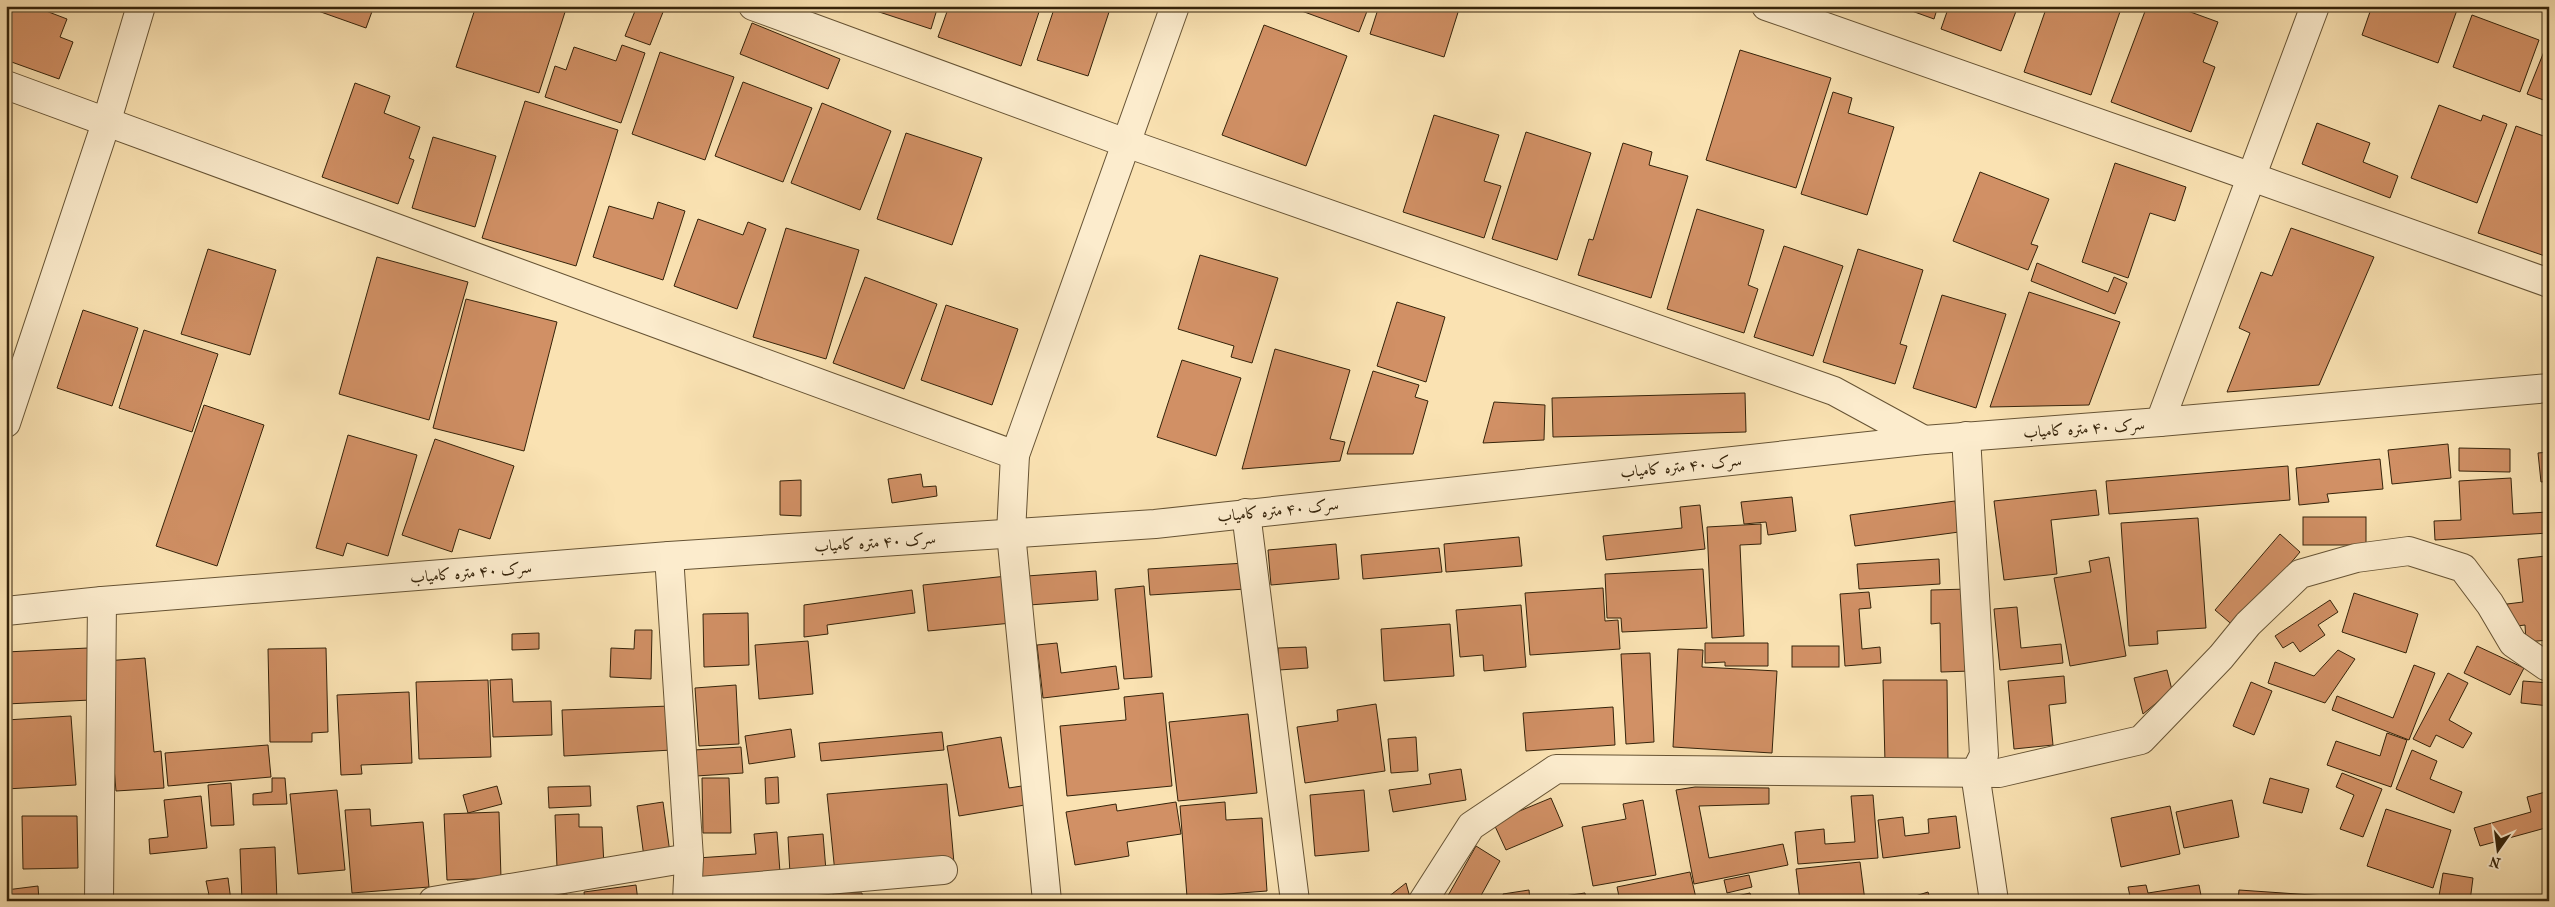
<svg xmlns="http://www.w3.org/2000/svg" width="2555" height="907" font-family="'IM FELL French Canon',Amiri,serif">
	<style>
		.building { fill: #d19065; stroke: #35230a }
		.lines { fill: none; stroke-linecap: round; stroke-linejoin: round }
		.minor-casing { stroke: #665334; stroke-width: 30 }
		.minor { stroke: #fceccd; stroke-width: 28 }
		.labels { text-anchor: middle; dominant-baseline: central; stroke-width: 4; stroke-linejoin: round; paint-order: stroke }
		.street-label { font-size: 16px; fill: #35230a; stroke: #fceccd }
	</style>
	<rect width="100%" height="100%" fill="#fae2b2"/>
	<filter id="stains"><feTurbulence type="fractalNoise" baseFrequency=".004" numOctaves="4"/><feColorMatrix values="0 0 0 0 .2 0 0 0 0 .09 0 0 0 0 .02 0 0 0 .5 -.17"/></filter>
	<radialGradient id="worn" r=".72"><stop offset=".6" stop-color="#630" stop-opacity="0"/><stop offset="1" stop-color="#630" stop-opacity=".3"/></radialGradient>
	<g class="building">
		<path d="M6,6H33L67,19L60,37L73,42L59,79L6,60Z"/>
		<path d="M304,6H374L366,28Z"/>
		<path d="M476,6H558L566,9L539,93L456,67Z"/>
		<path d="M637,6L665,7L650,45L625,36Z"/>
		<path d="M861,6H938L931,29Z"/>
		<path d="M949,6H1041L1021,66L938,37Z"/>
		<path d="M1055,6H1111L1088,76L1037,60Z"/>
		<path d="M1288,6H1369L1359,32Z"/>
		<path d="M1379,6H1460L1444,57L1370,34Z"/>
		<path d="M1898,6H1938L1934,19Z"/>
		<path d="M1949,6H2018L2001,51L1941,29Z"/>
		<path d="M2047,6H2122L2091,95L2024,72Z"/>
		<path d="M2147,6H2174L2218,22L2203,62L2215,67L2191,132L2111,102Z"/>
		<path d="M2372,6H2447L2457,10L2438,63L2362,35Z"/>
		<path d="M2472,15L2539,40L2520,92L2453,67Z"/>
		<path d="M752,23L840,59L828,89L740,54Z"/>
		<path d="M1264,25L1347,56L1306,166L1222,135Z"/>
		<path d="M2549,39V102L2527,94Z"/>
		<path d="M622,45L645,53L621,123L545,97L555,66L566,70L574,47L616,61Z"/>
		<path d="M1740,50L1831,78L1796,188L1706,160Z"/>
		<path d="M660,52L734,77L705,160L632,134Z"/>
		<path d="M743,82L812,108L783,182L715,156Z"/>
		<path d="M355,83L390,96L384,113L420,127L409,158L414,160L398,204L322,177Z"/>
		<path d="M1833,92L1852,98L1848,113L1894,127L1867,215L1801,194Z"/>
		<path d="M525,101L618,130L576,266L482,238Z"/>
		<path d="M822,103L891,131L860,210L791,183Z"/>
		<path d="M2439,105L2481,121L2483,115L2507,124L2477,203L2411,178Z"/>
		<path d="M1434,115L1499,135L1484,181L1501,186L1484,238L1403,212Z"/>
		<path d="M2317,123L2370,143L2363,162L2398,176L2390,198L2302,164Z"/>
		<path d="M2516,126L2549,138V244L2545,256L2478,233Z"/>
		<path d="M1526,132L1591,153L1557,260L1492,239Z"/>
		<path d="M906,133L982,158L952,245L877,219Z"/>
		<path d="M433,137L496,156L475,227L412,208Z"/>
		<path d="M1623,143L1652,152L1649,165L1688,176L1651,298L1578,275L1589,239L1593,240Z"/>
		<path d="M2115,163L2186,187L2175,221L2150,213L2128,278L2082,262Z"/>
		<path d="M1980,172L2049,199L2031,244L2038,246L2028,270L1953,241Z"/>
		<path d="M658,202L685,211L663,280L593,257L609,206L653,219Z"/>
		<path d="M1697,209L1764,230L1748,285L1758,289L1744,333L1667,309Z"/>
		<path d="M698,219L743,235L748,222L766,229L737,309L674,286Z"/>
		<path d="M786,228L859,250L826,359L753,337Z"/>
		<path d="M2291,228L2374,257L2319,385L2227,392L2250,333L2239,328L2261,272L2272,276Z"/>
		<path d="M1784,246L1843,266L1813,356L1754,337Z"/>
		<path d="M208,249L276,270L250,355L181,334Z"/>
		<path d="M1858,249L1923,270L1900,344L1907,346L1895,384L1823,362Z"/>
		<path d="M1200,255L1278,278L1252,363L1231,357L1234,346L1178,329Z"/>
		<path d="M377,257L468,282L429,420L339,394Z"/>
		<path d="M2037,263L2108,292L2114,277L2127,283L2115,314L2031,281Z"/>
		<path d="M865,277L937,304L904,389L833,363Z"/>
		<path d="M2029,292L2120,322L2089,405L1990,407Z"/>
		<path d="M1942,295L2006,314L1976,408L1913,388Z"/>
		<path d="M466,299L557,322L524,451L433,428Z"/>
		<path d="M1397,302L1445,317L1426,382L1377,366Z"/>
		<path d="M946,305L1018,329L992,405L921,380Z"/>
		<path d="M83,310L138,328L112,406L57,388Z"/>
		<path d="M144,330L218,354L192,432L119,408Z"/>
		<path d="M1275,349L1350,370L1330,439L1345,442L1340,461L1242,469Z"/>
		<path d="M1182,360L1241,378L1216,456L1157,437Z"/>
		<path d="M1373,371L1419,385L1415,397L1428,401L1413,454H1347Z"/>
		<path d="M1745,393L1746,432L1553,437L1552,398Z"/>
		<path d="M1494,402L1545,405L1544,440L1483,443Z"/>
		<path d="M204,405L264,425L217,566L156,546Z"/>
		<path d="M348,435L417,455L388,556L347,543L343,556L316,548Z"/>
		<path d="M435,439L514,466L490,539L459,529L452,552L402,535Z"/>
		<path d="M2448,444L2451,478L2392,484L2388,450Z"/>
		<path d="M2459,448L2510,449V472L2459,471Z"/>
		<path d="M2549,452V481L2541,482L2538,453Z"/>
		<path d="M2380,459L2383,489L2327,494L2329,502L2299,505L2296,468Z"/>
		<path d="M2288,466L2290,500L2109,514L2106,481Z"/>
		<path d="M921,474L923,487L936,486L937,496L892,503L888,479Z"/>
		<path d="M2511,478L2513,514L2548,512L2549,533L2435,540L2434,521L2461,520L2459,481Z"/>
		<path d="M801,480V516L780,515V481Z"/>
		<path d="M2096,490L2099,515L2051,520L2057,574L2004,580L1994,501Z"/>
		<path d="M1792,497L1796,531L1768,535L1766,522L1744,524L1741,502Z"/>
		<path d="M1955,501L1959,532L1855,546L1850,515Z"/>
		<path d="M1700,505L1705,549L1606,560L1603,536L1682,528L1680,507Z"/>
		<rect x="2303" y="517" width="63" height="28"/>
		<path d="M2198,518L2206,628L2157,631L2158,644L2129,646L2121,523Z"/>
		<path d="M1761,524V544L1740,545L1744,636L1712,638L1707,527Z"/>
		<path d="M2280,534L2300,552L2236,628L2215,610Z"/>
		<path d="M1519,537L1522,566L1446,572L1444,544Z"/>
		<path d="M1336,544L1339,579L1271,585L1268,550Z"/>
		<path d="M1439,548L1442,572L1363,579L1361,555Z"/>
		<path d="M2546,556L2549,585V640L2526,642L2525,625L2509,627L2507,604L2523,602L2518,559Z"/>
		<path d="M2109,557L2126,656L2070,666L2054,578L2091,572L2089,561Z"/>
		<path d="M1939,559L1940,584L1859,589L1857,564Z"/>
		<path d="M1245,563L1246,589L1150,595L1148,569Z"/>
		<path d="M1703,569L1707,628L1622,632L1621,618H1607L1605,574Z"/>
		<path d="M1096,571L1098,600L1029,605L1027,576Z"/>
		<path d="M1007,576L1012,623L928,631L923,585Z"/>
		<path d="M1144,586L1152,677L1124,679L1115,589Z"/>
		<path d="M1603,588L1605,621L1618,620L1620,649L1530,655L1525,593Z"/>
		<path d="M1969,589L1971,671L1941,672L1940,623L1931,624V590Z"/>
		<path d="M912,590L915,613L827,625L828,634L804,637V605Z"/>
		<path d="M1869,592L1871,608L1859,609L1862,649L1880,647L1881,663L1845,666L1840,594Z"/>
		<path d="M2354,593L2418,614L2406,653L2342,632Z"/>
		<path d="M2330,600L2338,612L2318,625L2325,635L2300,652L2293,642L2283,648L2275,636Z"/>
		<path d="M1521,605L1526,667L1484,671L1483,655L1460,657L1456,610Z"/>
		<path d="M2017,607L2021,648L2061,644L2063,663L2000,670L1994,609Z"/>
		<path d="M748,613L749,665L704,667L703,614Z"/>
		<path d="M1450,624L1454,676L1384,681L1381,629Z"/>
		<path d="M635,630H652L651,679L610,677L611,648L634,649Z"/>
		<path d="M539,633V649L512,650V634Z"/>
		<path d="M808,641L813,694L759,699L755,645Z"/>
		<path d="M1057,643L1061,673L1116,666L1119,689L1043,698L1037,645Z"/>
		<path d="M1705,643H1768V666H1725V662L1705,663Z"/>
		<rect x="1792" y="646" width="47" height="21"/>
		<path d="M2477,646L2524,668L2510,695L2464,673Z"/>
		<path d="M1306,647L1308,668L1279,670L1278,648Z"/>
		<path d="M88,648L91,700L6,704V652Z"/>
		<path d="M326,648L328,732L312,733V742H270L268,649Z"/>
		<path d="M1678,649L1703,650L1702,667L1777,671L1772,753L1673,747Z"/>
		<path d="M2338,650L2355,659L2325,703L2268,683L2275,662L2314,676Z"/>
		<path d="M1650,653L1654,742L1626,744L1621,654Z"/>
		<path d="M145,658L154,752L161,751L164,788L116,791L105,661Z"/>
		<path d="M2414,665L2435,673L2409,740L2332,710L2337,696L2393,718Z"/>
		<path d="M2167,670L2172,690L2143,714L2134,678Z"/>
		<path d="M2448,673L2468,683L2449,720L2472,733L2463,748L2436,735L2430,747L2413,739Z"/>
		<path d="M2064,676L2066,703L2049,705L2053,745L2014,749L2008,681Z"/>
		<path d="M512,679L513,702L551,701L552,735L493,737L490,680Z"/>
		<path d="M488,680L491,757L419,759L416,682Z"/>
		<path d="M1883,680H1947L1948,762L1885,763Z"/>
		<path d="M2523,681L2549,683V706L2521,703Z"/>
		<path d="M2251,682L2272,691L2254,735L2233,726Z"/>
		<path d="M736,685L739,744L699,746L695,688Z"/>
		<path d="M409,692L412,763L361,765L362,774L341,775L337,695Z"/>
		<path d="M1163,693L1172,786L1067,796L1060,726L1126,720L1124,697Z"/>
		<path d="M1376,704L1385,771L1305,783L1297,727L1338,721L1337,710Z"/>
		<path d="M670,706L672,750L564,756L562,710Z"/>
		<path d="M1613,707L1615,745L1526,751L1523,713Z"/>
		<path d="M1248,714L1257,793L1178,801L1169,722Z"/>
		<path d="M71,716L76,785L6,789V720Z"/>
		<path d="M791,729L795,757L749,764L745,736Z"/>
		<path d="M942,732L944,750L821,761L819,743Z"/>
		<path d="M2387,733L2407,740L2391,787L2327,765L2336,741L2380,756Z"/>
		<path d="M1001,737L1009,788L1028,785L1031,804L959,816L947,746Z"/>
		<path d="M1416,737L1418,771L1391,773L1388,739Z"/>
		<path d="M268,745L271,777L168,786L165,753Z"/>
		<path d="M741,747L743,773L696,776L694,750Z"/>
		<path d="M2412,750L2437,761L2430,779L2462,792L2454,813L2396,789Z"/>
		<path d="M1461,769L1466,800L1393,812L1389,790L1431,784L1429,774Z"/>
		<path d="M2342,773L2382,789L2363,837L2340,829L2354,795L2336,787Z"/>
		<path d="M778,777L779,803L766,804L765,778Z"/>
		<path d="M272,778H285L287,804L253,805V794L272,792Z"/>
		<path d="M702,778H729L731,833H703Z"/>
		<path d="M2270,778L2309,789L2302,813L2263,803Z"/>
		<path d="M231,783L234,825L211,826L208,785Z"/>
		<path d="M947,784L954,863L835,873L827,794Z"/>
		<path d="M497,786L502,804L468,813L463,795Z"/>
		<path d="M590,786L591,806L549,808L548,787Z"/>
		<path d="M1695,787L1769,788V804L1699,806L1709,858L1783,844L1788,865L1694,884L1676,790Z"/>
		<path d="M337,790L345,870L298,874L290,794Z"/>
		<path d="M1364,790L1369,851L1315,856L1310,795Z"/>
		<path d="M2549,791V827L2480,846L2474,828L2531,812L2527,797Z"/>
		<path d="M1873,795L1878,858L1798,864L1795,832L1824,829L1825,844L1855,842L1851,796Z"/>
		<path d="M201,796L207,848L150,854L149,839L168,837L164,800Z"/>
		<path d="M1551,798L1563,826L1506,850L1493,822Z"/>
		<path d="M1643,800L1656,875L1593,886L1582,827L1626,819L1623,804Z"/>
		<path d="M2232,800L2239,837L2184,848L2176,812Z"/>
		<path d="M663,802L670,853L644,857L637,806Z"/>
		<path d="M1176,802L1181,834L1127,842L1129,856L1075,865L1066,812L1116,804L1117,811Z"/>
		<path d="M1225,802L1226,820L1262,818L1267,891L1187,897L1180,806Z"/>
		<path d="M2170,806L2180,854L2121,867L2111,818Z"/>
		<path d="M370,809L371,826L423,822L429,887L352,893L345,810Z"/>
		<path d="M2386,809L2451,830L2433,888L2367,866Z"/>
		<path d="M499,812L501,878L447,880L444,814Z"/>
		<path d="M579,814V827H602L604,866L557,868L555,815Z"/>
		<path d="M22,816H77L78,868L23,869Z"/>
		<path d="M1956,816L1960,848L1883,858L1878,820L1903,817L1905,836L1929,833L1928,819Z"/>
		<path d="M777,832L780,872L698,877L697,858L756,854L754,834Z"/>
		<path d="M823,834L826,871L790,874L788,837Z"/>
		<path d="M1476,846L1500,861L1478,901H1445Z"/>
		<path d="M275,847L277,901H242L240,849Z"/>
		<path d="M1860,862L1865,901H1800L1796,869Z"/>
		<path d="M1690,872L1696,898L1682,901H1620L1617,887Z"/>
		<path d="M2443,873L2473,878L2470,901L2439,896Z"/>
		<path d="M1749,875L1752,887L1727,893L1724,880Z"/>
		<path d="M228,878L231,901H169L209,895L206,881Z"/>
		<path d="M1406,883L1411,901H1383Z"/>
		<path d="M636,885L638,901H585L584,892Z"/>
		<path d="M2146,885L2148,893L2199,885L2202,901H2131L2128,887Z"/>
		<path d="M38,886L39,901H6V890Z"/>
		<path d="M1529,890L1530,901H1504L1503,894Z"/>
		<path d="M2239,890L2341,897V901H2238Z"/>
		<path d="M833,892L862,893L863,901H833Z"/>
		<path d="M1928,892L1931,901H1910L1909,898Z"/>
		<path d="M1585,893L1586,901H1557V897Z"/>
		<path d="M1750,893L1752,901H1716Z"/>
		<path d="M567,894L568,901H514Z"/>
	</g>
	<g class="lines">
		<g class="minor-casing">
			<g id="minor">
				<path d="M753,6L1126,143L1834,391L1924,440"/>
				<path d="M1766,6L2252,177L2549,283"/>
				<path d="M6,85L1015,455"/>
				<path d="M2160,422L2315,6"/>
				<path d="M6,423L107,120L141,6"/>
				<path d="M1966,436L1984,755L1975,773L1994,901"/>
				<path d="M1246,513L1295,901"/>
				<path d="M669,556L689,858L687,901"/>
				<path d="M6,611L102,601L669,556L1155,524L1924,440L2160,422L2549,388"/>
				<path d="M688,892L943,870"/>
				<path d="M99,901L102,601"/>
				<path d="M433,901L689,858"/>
				<path d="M1047,901L1011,533L1015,455L1175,6"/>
				<path d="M1423,901L1471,826L1556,769L1999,773L2141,740L2221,657L2248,624L2300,574L2356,558L2409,551L2463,568L2490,604L2513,643L2546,666"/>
			</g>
		</g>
		<use href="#minor" class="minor"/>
	</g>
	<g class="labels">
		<g class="street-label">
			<text transform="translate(2084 428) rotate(-4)">سرک ۴۰ متره کامیاب</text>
			<text transform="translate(1681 466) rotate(-6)">سرک ۴۰ متره کامیاب</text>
			<text transform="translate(1278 510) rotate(-6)">سرک ۴۰ متره کامیاب</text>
			<text transform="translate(875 542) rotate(-4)">سرک ۴۰ متره کامیاب</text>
			<text transform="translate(471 572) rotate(-5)">سرک ۴۰ متره کامیاب</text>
		</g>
	</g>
	<rect width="2555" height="907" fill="none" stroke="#fae2b2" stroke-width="25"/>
	<rect x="8" y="8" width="2540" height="892" fill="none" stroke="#35230a" stroke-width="2.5"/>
	<rect x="12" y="12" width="2530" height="882" fill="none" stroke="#35230a"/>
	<g transform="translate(2498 850) rotate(194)" stroke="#fceccd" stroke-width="4" paint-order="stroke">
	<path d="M0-4L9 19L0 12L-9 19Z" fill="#35230a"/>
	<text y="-8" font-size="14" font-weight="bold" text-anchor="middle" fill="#35230a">N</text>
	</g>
	<rect width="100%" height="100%" filter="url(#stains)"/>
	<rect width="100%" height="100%" fill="url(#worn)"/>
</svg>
